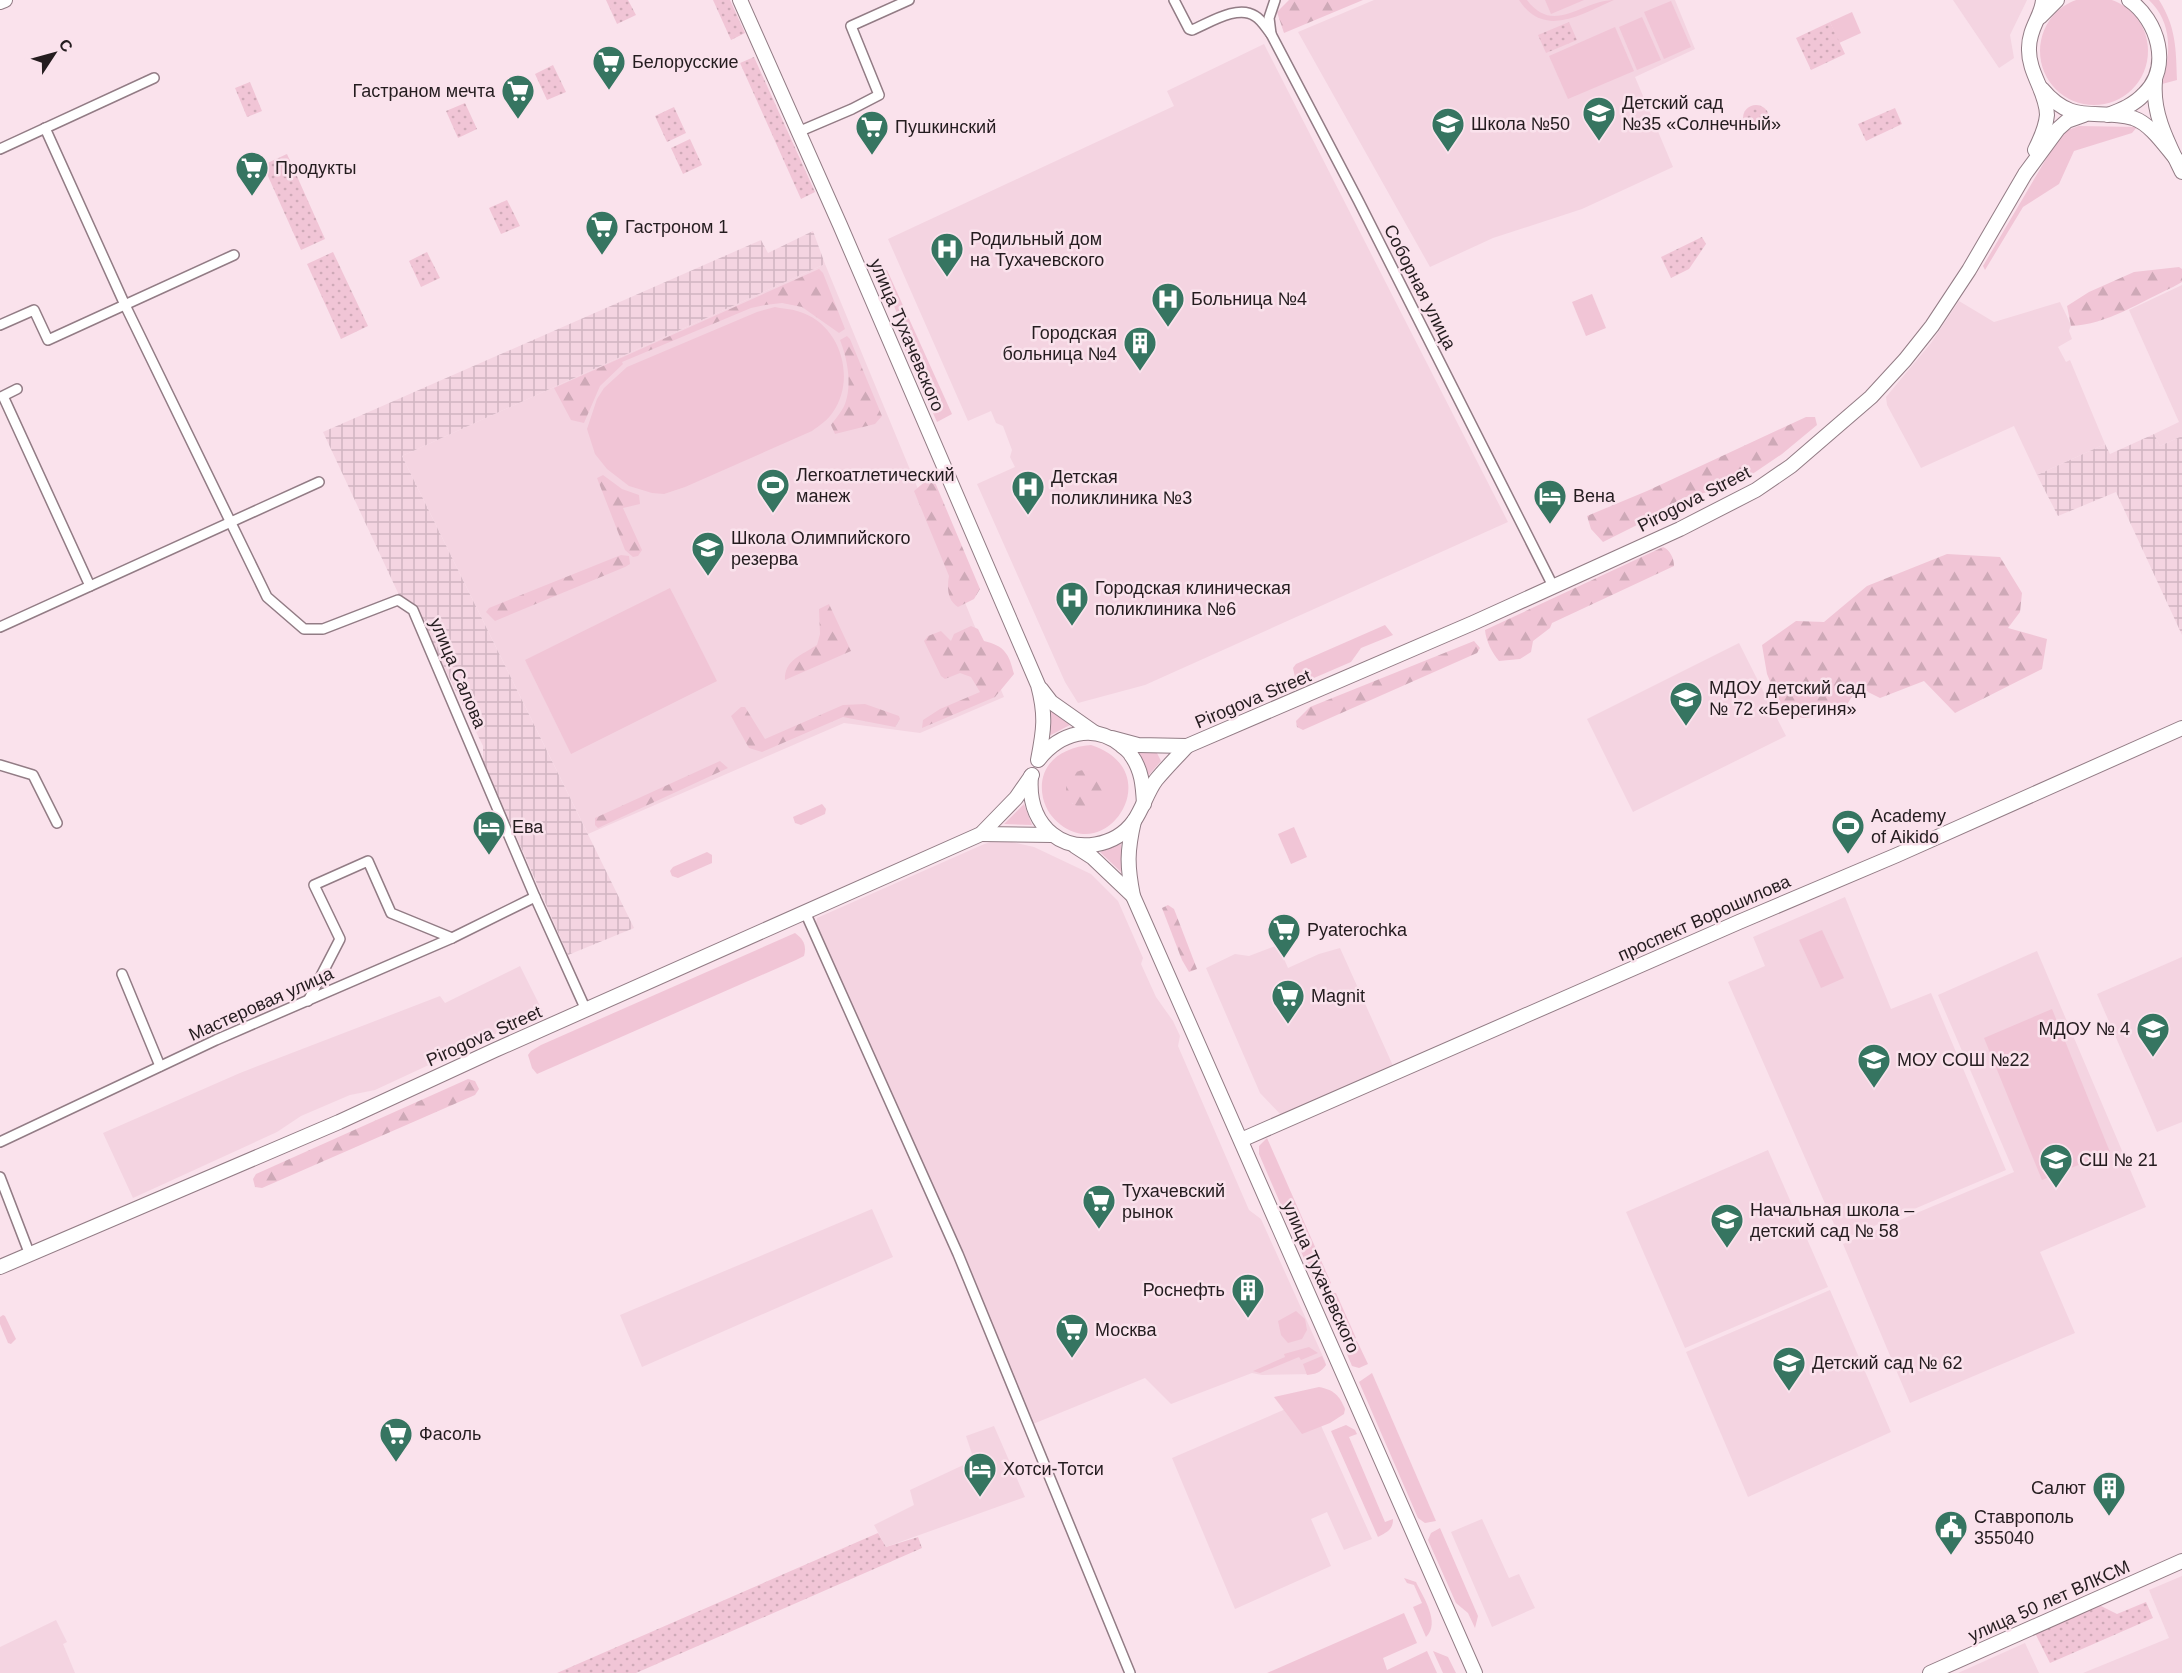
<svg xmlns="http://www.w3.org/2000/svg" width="2182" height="1673" font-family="Helvetica,sans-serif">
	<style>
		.built { fill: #f4d4e1 }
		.industrial { fill: url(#industrial-grid) }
		.grass { fill: #f1c5d6; fill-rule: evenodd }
		.forest { fill: url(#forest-firs) }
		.park { fill: url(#park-dots) }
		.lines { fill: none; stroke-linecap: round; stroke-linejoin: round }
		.street-casing { stroke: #927c85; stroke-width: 12 }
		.secondary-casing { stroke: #927c85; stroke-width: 16 }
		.street { stroke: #fff; stroke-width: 9 }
		.secondary { stroke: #fff; stroke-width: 14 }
		.labels { text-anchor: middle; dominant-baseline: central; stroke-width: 5; stroke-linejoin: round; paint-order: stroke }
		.poi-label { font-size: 18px; fill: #241c1f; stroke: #fae2ec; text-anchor: start }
		.street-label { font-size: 18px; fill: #241c1f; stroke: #fae2ec }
	</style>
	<defs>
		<pattern id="industrial-grid" width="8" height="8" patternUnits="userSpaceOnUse" patternTransform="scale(1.5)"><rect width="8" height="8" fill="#f4d4e1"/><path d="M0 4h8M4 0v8" fill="none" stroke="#d1b5c1"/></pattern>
		<pattern id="forest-firs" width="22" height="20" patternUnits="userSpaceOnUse" patternTransform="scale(1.5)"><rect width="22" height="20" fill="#f1c5d6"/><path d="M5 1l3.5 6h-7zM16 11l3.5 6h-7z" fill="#cea9b7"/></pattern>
		<pattern id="park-dots" width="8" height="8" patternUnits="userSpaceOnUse" patternTransform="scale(1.5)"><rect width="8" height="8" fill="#f1c5d6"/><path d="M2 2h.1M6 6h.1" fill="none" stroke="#cea9b7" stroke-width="1.8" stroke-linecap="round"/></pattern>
	</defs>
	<rect width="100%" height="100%" fill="#fae2ec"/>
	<g class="built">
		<path d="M1374,0H1675L1695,49L1635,77L1673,167L1582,209L1493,238L1430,267L1298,32Z"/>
		<path d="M1953,0H2027L2010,35L2014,58L1999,68Z"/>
		<path d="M1264,44L1508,522L1145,685L1078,703L1065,682L977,484L1015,467L1010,457L1012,450L1003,426L996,423L991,411L968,421L888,239L1174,106L1167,91Z"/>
		<path d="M825,264L1004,697L920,733L844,723L588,834L402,456Z"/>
		<path d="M2182,285V436L2160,446L2154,434L2179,422L2129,310Z"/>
		<path d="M1959,301L1994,322L2060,302L2071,325L2069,331L2072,339L2058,347L2066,362L2070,360L2105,444L2037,475L2014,426L1921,468L1887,405L1886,397L1931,343Z"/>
		<path d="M1739,643L1786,736L1633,812L1587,719Z"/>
		<path d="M1003,840L1034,847L1091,874L1118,901L1143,958L1141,964L1156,997L1173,1021L1180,1036L1178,1046L1249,1210L1261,1219L1325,1361L1326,1365L1319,1372L1314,1374L1262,1375L1252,1373L1171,1404L1145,1378L1033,1424L952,1226L943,1212L815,929L817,918L982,845L993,841Z"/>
		<path d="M1845,897L1891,1009L1931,993L2006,1170L1841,1240L1728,982L1765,966L1753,937Z"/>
		<path d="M1278,945L1288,968L1319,954L1340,948L1394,1068L1285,1119L1260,1093L1206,968L1235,954L1249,956Z"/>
		<path d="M2037,951L2146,1207L2040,1252L2075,1333L1910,1403L1843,1244L2014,1172L1938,995Z"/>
		<path d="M2182,957V1122L2157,1132L2097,994Z"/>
		<path d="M520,966L543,1012L375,1090L350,1095L301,1116L277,1132L133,1198L103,1133L240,1073L440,996L445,1003Z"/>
		<path d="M1768,1150L1828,1287L1685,1348L1626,1212Z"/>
		<path d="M872,1209L893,1257L642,1367L620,1315Z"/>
		<path d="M1830,1290L1891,1432L1748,1497L1686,1352Z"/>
		<path d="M1309,1399L1372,1539L1344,1550L1327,1512L1311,1519L1331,1566L1235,1609L1172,1458Z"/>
		<path d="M994,1426L1025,1497L886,1547L874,1525L914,1505L910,1490L974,1460L966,1436Z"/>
		<path d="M1482,1519L1509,1578L1519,1574L1535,1608L1492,1627L1451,1532Z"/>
		<path d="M2182,1576V1673H2083L2169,1638L2149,1590Z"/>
		<path d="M56,1620L67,1642L63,1644L75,1673H0V1647Z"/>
		<path d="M2025,1643L2039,1673H1958Z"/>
	</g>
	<g class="industrial">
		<path d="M813,231L825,264L402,456L634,928L568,955L483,760V746L412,602L399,595L323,432L761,240L768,253Z"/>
		<path d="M2154,434L2160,446L2182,436V635L2116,492L2058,516L2037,475L2105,444L2110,454Z"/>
	</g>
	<g class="grass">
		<circle cx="2094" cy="51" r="54"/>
		<path d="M1519,0H1527C1554,36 1582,0 1614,0C1582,14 1544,39 1519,0Z"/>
		<path d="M1545,0H1584L1551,14Z"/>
		<path d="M2149,0H2159C2176,27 2176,48 2177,80L2162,84C2171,55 2173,23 2149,0Z"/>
		<path d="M1671,1L1691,47L1664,59L1644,12Z"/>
		<path d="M1852,12L1861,33L1839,43L1830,22Z"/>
		<path d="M1642,17L1661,60L1637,70L1619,27Z"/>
		<path d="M1615,27L1634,71L1568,99L1549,56Z"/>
		<path d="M2079,126L2137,127L2132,133L2074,151L2059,184L2023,207L1985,270L1983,266L2059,137L2065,131Z"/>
		<path d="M887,270L952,414L937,422L899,337L902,326L881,273Z"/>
		<path d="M1592,294L1606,328L1586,336L1572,302Z"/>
		<path d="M775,307C784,309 794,309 803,313C841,327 856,379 833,412C828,420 820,425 812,431L685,487L664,494L652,493L629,486L607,469L595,454L587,429L597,399L604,388L627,367L757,312Z"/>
		<path d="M670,588L717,681L571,754L525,660Z"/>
		<path d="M1385,625L1393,635L1361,648L1351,662L1300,684L1296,682L1293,668L1296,664Z"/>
		<path d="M1049,707L1070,725L1047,737Z"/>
		<path d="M1091,745C1168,770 1110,863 1061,825C1052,818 1046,810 1043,798C1036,765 1061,747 1091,745ZM1084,770C1095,772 1099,776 1103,786L1073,804C1062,789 1067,775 1084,770Z"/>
		<path d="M1138,753H1157L1161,761L1148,776Z"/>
		<path d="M822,804L826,809L825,814L801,825L795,823L793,817L795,816Z"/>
		<path d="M1024,804L1032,825L1004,824Z"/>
		<path d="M1294,827L1307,857L1291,864L1278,834Z"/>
		<path d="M1121,844V872L1100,852Z"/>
		<path d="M707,852L712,855V863L678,878L672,876L670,871L673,867Z"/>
		<path d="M1822,930L1844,978L1821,988L1799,940Z"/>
		<path d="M795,933C803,939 807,945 804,956L796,960L537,1074L532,1068L528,1055L531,1051L541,1045Z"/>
		<path d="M2052,1009L2110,1152L2042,1180L1984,1038Z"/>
		<path d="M1267,1138L1331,1283L1327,1286H1320L1315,1284L1259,1154V1146Z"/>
		<path d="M1331,1293H1336L1356,1338L1343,1344L1326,1305V1296Z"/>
		<path d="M1296,1311L1305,1319L1307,1330L1302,1339L1288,1343L1281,1335L1278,1321Z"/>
		<path d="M3,1315L5,1316L16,1339L11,1344L8,1343L0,1324V1317Z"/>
		<path d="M1357,1341L1368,1364L1359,1368L1352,1366L1344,1347Z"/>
		<path d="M1309,1347L1318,1353L1301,1360L1299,1357L1260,1373L1253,1371L1285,1357L1284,1354Z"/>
		<path d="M1322,1356L1326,1365C1321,1372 1316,1374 1307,1375L1303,1364Z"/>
		<path d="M1372,1373L1436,1521L1425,1523L1418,1518L1359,1382Z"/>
		<path d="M1319,1387C1334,1390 1339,1395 1345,1409L1344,1414L1330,1423L1302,1434L1274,1397Z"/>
		<path d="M1346,1425L1355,1430L1357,1434L1349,1437L1385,1522L1393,1519C1393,1530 1387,1532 1378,1537L1331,1431Z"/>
		<path d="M1440,1528L1478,1616L1475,1628L1468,1613L1456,1603L1428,1540L1431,1533Z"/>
		<path d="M1404,1578L1416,1582C1423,1597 1441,1623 1426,1637L1413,1607L1422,1603L1414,1585L1407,1583Z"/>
		<path d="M1404,1613L1417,1643L1383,1658L1387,1670L1427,1651L1437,1673H1267Z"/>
		<path d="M1433,1651L1448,1657L1456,1673H1443Z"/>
	</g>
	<g class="forest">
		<path d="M1289,0H1363L1284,33L1277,12Z"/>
		<path d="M2179,267L2182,269V282L2173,287C2142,301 2106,325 2071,326L2067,306L2089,292L2134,272Z"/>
		<path d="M819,269L823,273L845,329L839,333L802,307L782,303L765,305L751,308L622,362L623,364L600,386L584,423L571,420L554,388Z"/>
		<path d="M847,336L850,339L882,416L875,424L835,434L831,425C836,418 844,409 846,401C852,382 847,358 840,340Z"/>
		<path d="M1806,417H1815L1817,425L1782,454L1745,479L1701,494L1686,497L1661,509L1645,521L1603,542L1591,529L1587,516L1647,491Z"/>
		<path d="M603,475L622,489L639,495L640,504L623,508L642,550L638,556L633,557L625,550L597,478Z"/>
		<path d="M928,479L934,480L980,589L974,599L958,607C947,600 947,587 949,576L914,491Z"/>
		<path d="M1663,547C1670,550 1674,558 1674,566L1552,623L1550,628L1533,641L1531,652L1520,659L1499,661C1492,653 1486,641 1485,630Z"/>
		<path d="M1947,554L2000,557L2022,593L2020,612L2008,628L2047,639L2042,669L1955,713L1924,681L1880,698L1858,687L1841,714L1803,718L1783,713L1767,674L1762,645L1796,621L1824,622L1867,586Z"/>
		<path d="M621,555L629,556L630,564L625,567L495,621L486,612L489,608Z"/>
		<path d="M829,604L851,651L785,680C784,660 802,655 817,645L820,634L819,609Z"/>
		<path d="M971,626L978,629L984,641C1005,646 1009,654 1014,674L995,697L922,728L923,720L940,709L980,692L971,677L960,673L945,679L941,676L924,641L928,636L941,631L951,641L954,634Z"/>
		<path d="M1474,641L1480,648L1477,653L1303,730L1297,727L1296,721L1310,707Z"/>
		<path d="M865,704L899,716L900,719L895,727L843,717L762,752L749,748L731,716L741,707H745L765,739L843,705Z"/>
		<path d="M720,761L728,768L598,828L595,825V818Z"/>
		<circle cx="1085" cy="789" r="19"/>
		<path d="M1168,905L1174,909L1197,969L1189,972L1182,960L1162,908Z"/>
		<path d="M468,1079L475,1081L479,1089L475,1095L262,1188L255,1187L253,1179L256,1174Z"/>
	</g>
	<g class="park">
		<path d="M606,0H628L636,15L617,24Z"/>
		<path d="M713,0H730L745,33L731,40Z"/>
		<path d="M1569,22L1577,40L1546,53L1538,35Z"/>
		<path d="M1830,22L1845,54L1811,70L1796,38Z"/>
		<path d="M754,57L815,192L801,199L740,63Z"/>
		<path d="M553,65L566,92L547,100L535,74Z"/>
		<path d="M250,82L262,111L247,117L235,88Z"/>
		<path d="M465,103L477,129L458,138L446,111Z"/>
		<circle cx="1756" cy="118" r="13"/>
		<path d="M674,107L686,133L667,142L655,116Z"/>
		<path d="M1895,108L1902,124L1866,141L1858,124Z"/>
		<path d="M690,139L702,165L683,174L671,148Z"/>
		<path d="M287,154L325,239L301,250L263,165Z"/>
		<path d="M507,200L520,226L501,234L489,208Z"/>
		<path d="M1702,237L1706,244L1689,269L1671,278L1661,257Z"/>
		<path d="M333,252L368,326L341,339L307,264Z"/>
		<path d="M427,252L440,278L421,287L409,261Z"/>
		<path d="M878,1533L886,1547L918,1537L922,1548L636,1673H557Z"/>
		<path d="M2146,1602L2153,1618L2050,1663L2035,1633L2099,1605L2117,1614Z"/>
	</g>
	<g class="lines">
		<g class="street-casing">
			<g id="street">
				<path d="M1174,0L1189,29L1192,30C1209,23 1238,4 1255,16C1262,20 1266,28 1271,34"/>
				<path d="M1275,0L1269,18L1271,34L1358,200L1553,586"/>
				<path d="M45,128L125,305L267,597L304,629H323L398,600L413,610L535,897L586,1010"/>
				<path d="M798,132L852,109L879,95L851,26L909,0"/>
				<path d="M0,149L154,78"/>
				<path d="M0,325L34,310L48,340L234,255"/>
				<path d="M17,389L3,396L90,586"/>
				<path d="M0,627L319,482"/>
				<path d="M0,765L33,775L57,823"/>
				<path d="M805,912L958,1254L1130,1673"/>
				<path d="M122,974L160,1066"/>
				<path d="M308,1001L340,939L314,885L368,861L391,913L452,938"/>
				<path d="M0,1142L216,1040L452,938L535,897"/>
				<path d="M0,1177L30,1255"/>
			</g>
		</g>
		<g class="secondary-casing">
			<g id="secondary">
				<path d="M740,0L840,225L1038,685C1046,715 1044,730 1038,760"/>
				<path d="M0,2L5,0"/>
				<path d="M2040,17L2057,0"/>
				<path d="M2155,81C2152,114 2168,143 2182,172"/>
				<path d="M2042,89C2073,126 2095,108 2133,118C2151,124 2165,146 2177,160"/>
				<path d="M2108,115C2121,110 2134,105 2144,94C2172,67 2158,20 2129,0"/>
				<path d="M2035,150C2040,140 2046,127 2047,115C2047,92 2028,73 2029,48C2029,28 2042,16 2043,0"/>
				<path d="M1041,689L1051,702L1095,733"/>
				<path d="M1112,738L1138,745L1187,746L1473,623L1680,529L1756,490L1791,466L1871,397L1905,360L1932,326L1969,270L2025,174L2058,129L2067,121L2084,115"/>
				<path d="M1039,759C1060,733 1093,723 1121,745C1124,748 1129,751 1131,755C1142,770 1143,786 1144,804"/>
				<path d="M1031,776C1029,799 1034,819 1052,834C1077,854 1116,846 1134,821C1143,808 1147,792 1156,780C1166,768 1177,757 1187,746"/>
				<path d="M1134,821C1127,851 1127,866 1133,896L1475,1673"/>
				<path d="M981,834L1052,835"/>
				<path d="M1075,846L1092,857L1133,896"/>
				<path d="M1241,1140L1739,922L1897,855L2182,728"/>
				<path d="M0,1267L339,1122L495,1050L981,834L1016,798L1032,775"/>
				<path d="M1930,1673L2182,1561"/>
			</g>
		</g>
		<use href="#street" class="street"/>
		<use href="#secondary" class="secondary"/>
	</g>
	<defs>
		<g id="supermarket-pin" transform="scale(1.725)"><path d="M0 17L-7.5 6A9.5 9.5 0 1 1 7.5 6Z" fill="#367561" stroke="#fae2ec"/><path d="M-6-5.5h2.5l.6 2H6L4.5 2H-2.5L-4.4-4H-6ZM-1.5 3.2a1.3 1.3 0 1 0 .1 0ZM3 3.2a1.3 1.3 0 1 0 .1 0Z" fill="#fff"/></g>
		<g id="school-pin" transform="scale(1.725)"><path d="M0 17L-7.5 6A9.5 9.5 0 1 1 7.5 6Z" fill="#367561" stroke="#fae2ec"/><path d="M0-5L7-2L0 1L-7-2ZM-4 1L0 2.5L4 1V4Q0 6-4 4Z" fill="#fff"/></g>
		<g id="hospital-pin" transform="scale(1.725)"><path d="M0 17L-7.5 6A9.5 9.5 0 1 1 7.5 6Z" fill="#367561" stroke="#fae2ec"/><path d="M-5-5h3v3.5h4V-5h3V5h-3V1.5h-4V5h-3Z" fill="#fff"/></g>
		<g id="building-pin" transform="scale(1.725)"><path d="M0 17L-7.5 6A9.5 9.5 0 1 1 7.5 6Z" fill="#367561" stroke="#fae2ec"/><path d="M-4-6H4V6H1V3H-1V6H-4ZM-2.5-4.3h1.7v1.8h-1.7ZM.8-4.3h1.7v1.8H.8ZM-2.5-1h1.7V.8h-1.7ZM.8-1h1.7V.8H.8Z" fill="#fff"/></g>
		<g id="stadium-pin" transform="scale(1.725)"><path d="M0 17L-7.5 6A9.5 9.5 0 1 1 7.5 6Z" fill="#367561" stroke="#fae2ec"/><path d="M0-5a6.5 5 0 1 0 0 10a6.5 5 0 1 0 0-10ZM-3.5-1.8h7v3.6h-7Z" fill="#fff"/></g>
		<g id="hotel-pin" transform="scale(1.725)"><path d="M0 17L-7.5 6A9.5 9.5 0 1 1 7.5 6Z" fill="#367561" stroke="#fae2ec"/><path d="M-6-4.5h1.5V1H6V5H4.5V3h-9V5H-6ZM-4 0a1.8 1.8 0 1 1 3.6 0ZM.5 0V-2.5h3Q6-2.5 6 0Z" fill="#fff"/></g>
		<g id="civic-pin" transform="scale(1.725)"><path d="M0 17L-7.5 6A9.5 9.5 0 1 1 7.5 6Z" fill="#367561" stroke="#fae2ec"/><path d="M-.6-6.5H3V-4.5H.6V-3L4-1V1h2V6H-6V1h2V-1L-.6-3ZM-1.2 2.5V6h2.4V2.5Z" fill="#fff"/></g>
	</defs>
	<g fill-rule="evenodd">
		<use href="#supermarket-pin" x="609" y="62"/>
		<use href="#supermarket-pin" x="518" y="91"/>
		<use href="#school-pin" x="1599" y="113"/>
		<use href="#school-pin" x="1448" y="124"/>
		<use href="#supermarket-pin" x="872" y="127"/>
		<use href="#supermarket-pin" x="252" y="168"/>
		<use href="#supermarket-pin" x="602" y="227"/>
		<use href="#hospital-pin" x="947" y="249"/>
		<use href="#hospital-pin" x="1168" y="299"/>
		<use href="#building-pin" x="1140" y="343"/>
		<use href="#stadium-pin" x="773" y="485"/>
		<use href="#hospital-pin" x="1028" y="487"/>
		<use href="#hotel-pin" x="1550" y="496"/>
		<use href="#school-pin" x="708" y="548"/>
		<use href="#hospital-pin" x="1072" y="598"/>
		<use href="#school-pin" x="1686" y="698"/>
		<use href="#stadium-pin" x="1848" y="826"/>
		<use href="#hotel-pin" x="489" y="827"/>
		<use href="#supermarket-pin" x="1284" y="930"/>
		<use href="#supermarket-pin" x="1288" y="996"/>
		<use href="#school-pin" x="2153" y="1029"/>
		<use href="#school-pin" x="1874" y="1060"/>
		<use href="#school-pin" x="2056" y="1160"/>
		<use href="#supermarket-pin" x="1099" y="1201"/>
		<use href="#school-pin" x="1727" y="1220"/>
		<use href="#building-pin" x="1248" y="1290"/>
		<use href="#supermarket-pin" x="1072" y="1330"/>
		<use href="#school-pin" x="1789" y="1363"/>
		<use href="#supermarket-pin" x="396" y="1434"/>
		<use href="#hotel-pin" x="980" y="1469"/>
		<use href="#building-pin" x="2109" y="1488"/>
		<use href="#civic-pin" x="1951" y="1527"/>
	</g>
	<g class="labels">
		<g class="poi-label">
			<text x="632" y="62">Белорусские</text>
			<text x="495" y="91" text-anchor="end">Гастраном мечта</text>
			<text x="1622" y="103">Детский сад<tspan x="1622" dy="21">№35 «Солнечный»</tspan></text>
			<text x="1471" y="124">Школа №50</text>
			<text x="895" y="127">Пушкинский</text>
			<text x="275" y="168">Продукты</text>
			<text x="625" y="227">Гастроном 1</text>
			<text x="970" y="239">Родильный дом<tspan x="970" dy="21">на Тухачевского</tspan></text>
			<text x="1191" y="299">Больница №4</text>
			<text x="1117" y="333" text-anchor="end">Городская<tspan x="1117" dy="21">больница №4</tspan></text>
			<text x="796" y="475">Легкоатлетический<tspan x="796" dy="21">манеж</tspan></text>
			<text x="1051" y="477">Детская<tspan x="1051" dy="21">поликлиника №3</tspan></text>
			<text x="1573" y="496">Вена</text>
			<text x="731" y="538">Школа Олимпийского<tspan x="731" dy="21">резерва</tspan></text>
			<text x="1095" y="588">Городская клиническая<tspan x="1095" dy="21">поликлиника №6</tspan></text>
			<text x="1709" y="688">МДОУ детский сад<tspan x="1709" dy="21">№ 72 «Берегиня»</tspan></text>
			<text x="1871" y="816">Academy<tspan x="1871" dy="21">of Aikido</tspan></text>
			<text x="512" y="827">Ева</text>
			<text x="1307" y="930">Pyaterochka</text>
			<text x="1311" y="996">Magnit</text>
			<text x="2130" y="1029" text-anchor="end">МДОУ № 4</text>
			<text x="1897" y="1060">МОУ СОШ №22</text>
			<text x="2079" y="1160">СШ № 21</text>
			<text x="1122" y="1191">Тухачевский<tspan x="1122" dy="21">рынок</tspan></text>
			<text x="1750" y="1210">Начальная школа –<tspan x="1750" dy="21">детский сад № 58</tspan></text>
			<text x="1225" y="1290" text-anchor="end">Роснефть</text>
			<text x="1095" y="1330">Москва</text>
			<text x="1812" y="1363">Детский сад № 62</text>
			<text x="419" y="1434">Фасоль</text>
			<text x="1003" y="1469">Хотси-Тотси</text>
			<text x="2086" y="1488" text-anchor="end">Салют</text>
			<text x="1974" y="1517">Ставрополь<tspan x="1974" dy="21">355040</tspan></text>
		</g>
		<g class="street-label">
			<text transform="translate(1420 287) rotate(63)">Соборная улица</text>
			<text transform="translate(907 335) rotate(67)">улица Тухачевского</text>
			<text transform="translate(1694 499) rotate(-27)">Pirogova Street</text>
			<text transform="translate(458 673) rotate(67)">улица Салова</text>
			<text transform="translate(1253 699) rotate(-23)">Pirogova Street</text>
			<text transform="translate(1704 918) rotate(-24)">проспект Ворошилова</text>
			<text transform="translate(261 1004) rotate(-24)">Мастеровая улица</text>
			<text transform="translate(484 1036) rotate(-24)">Pirogova Street</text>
			<text transform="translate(1321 1277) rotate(66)">улица Тухачевского</text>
			<text transform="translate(2049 1601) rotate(-24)">улица 50 лет ВЛКСМ</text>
		</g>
	</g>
	<g transform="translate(54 54) rotate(54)" stroke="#fae2ec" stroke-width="4.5" paint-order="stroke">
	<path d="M0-4.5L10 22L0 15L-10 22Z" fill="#241c1f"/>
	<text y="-9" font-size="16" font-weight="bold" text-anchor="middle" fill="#241c1f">С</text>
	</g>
</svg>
